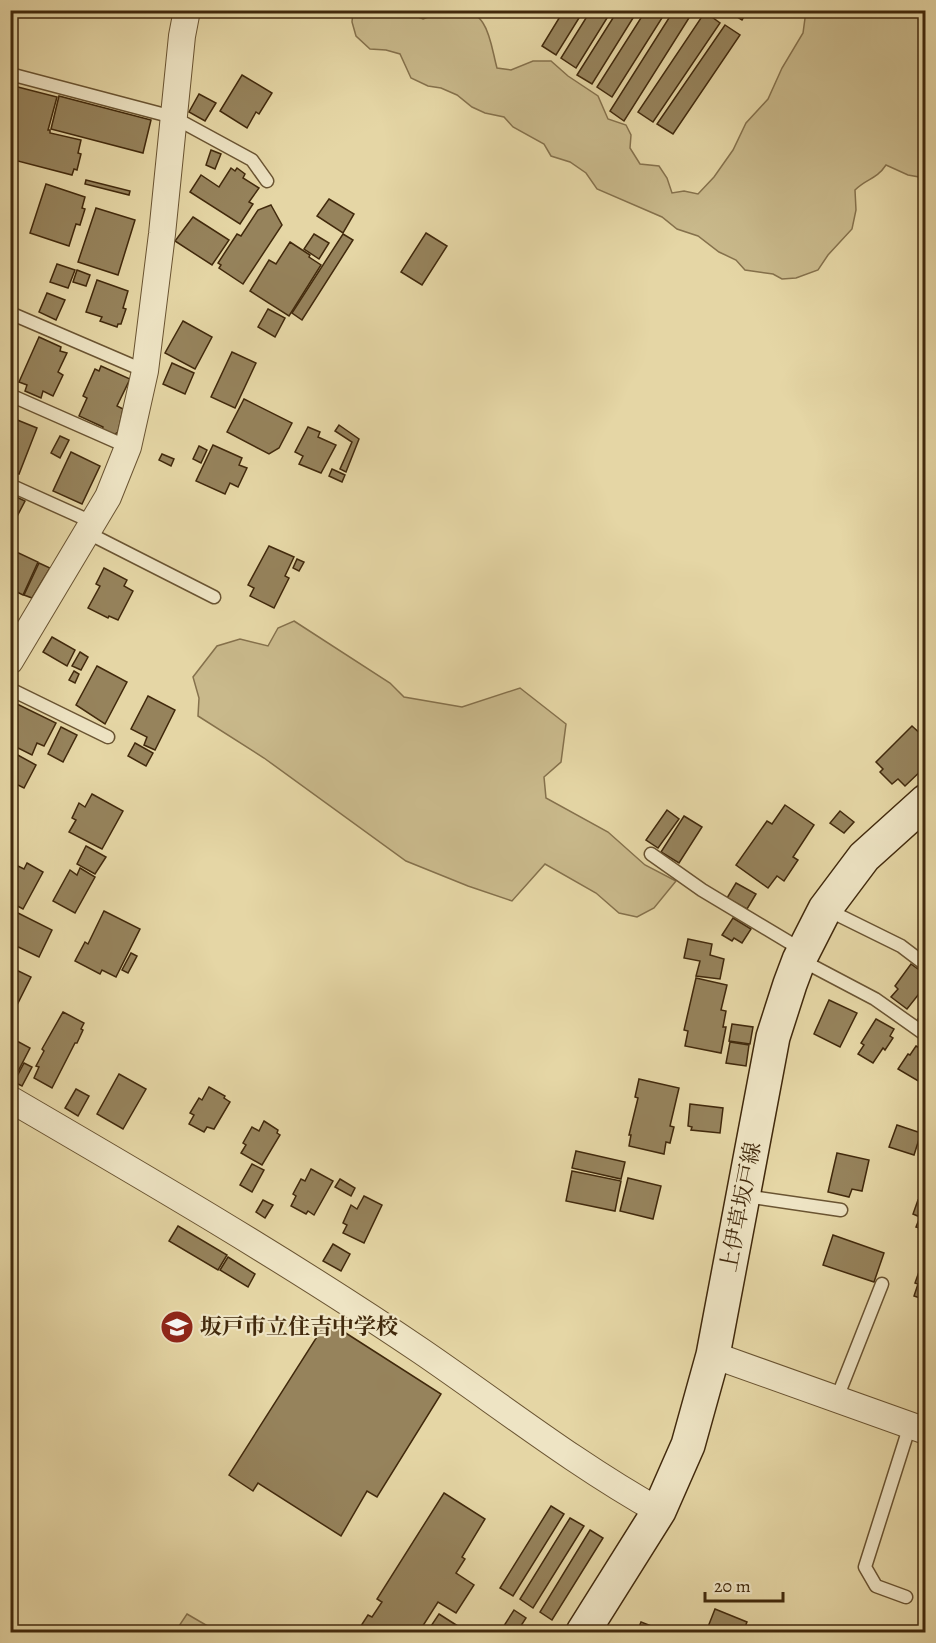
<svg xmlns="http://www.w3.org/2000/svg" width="936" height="1643" font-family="Alegreya,'Noto Serif JP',serif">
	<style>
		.green { fill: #c9b98b; stroke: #85714c; stroke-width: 1.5 }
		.building { fill: #96835c; stroke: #41290c; stroke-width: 1.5 }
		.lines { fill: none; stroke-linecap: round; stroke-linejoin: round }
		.lane-casing { stroke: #6a5432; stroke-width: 15 }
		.street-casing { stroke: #6a5432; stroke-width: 28 }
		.secondary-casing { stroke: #41290c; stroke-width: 36 }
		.lane { stroke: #eee4c4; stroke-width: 12 }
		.street { stroke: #eee4c4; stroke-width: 26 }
		.secondary { stroke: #eee4c4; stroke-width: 33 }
		.labels { text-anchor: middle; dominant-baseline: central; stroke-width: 4.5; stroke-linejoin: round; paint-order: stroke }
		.street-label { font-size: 22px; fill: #41290c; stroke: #eee4c4 }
		.poi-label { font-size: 22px; font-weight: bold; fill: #41290c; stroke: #eee4c4; text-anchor: start }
	</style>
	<rect width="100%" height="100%" fill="#e5d6a5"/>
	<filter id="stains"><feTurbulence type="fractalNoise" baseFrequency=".00333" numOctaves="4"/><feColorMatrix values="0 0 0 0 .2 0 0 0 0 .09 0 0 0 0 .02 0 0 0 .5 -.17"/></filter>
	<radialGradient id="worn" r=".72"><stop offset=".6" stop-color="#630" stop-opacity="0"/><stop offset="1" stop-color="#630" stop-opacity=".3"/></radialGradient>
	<g class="green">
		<path d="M353,11H403L423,19C441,11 470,2 483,23C491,35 493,54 497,68L511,70L533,61H551L568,76L598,96L608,119L626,125L631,135L630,148L640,164L659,166L667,178L672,193L684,191L698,194L714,177L733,150L746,123L768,99L782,68L803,33L806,11H925V178L908,175L886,165C876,180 867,178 855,190L856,210L852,229L828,255L818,270L796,278L782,279L773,274L745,270L736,260L719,252L698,236L677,229L662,217L597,189L586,173L570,162L551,156L544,144L513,127L504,117L485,113L472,107L457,95L441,88L428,86L411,78L400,54L386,50L370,49L356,36L352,22Z"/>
		<path d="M294,621L390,683L404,697L462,707L520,688L566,724L561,762L544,777L546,798L608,832L645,865L676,881L654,908L637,917L619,913L596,893L545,864L512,901L468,886L406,861L264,758L198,716L199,698L193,677L217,646L240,639L268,646L278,628Z"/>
		<path d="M187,1614L218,1632H175Z"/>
	</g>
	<g class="building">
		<path d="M564,10H584L556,55L542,46Z"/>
		<path d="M591,10H612L576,68L561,58Z"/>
		<path d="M618,10H638L592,84L577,75Z"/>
		<path d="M646,10H667L612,97L597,87Z"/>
		<path d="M674,10H694L624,121L610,111Z"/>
		<path d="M726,10H748L742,20Z"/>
		<path d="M705,12L720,23L653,122L638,112Z"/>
		<path d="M725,25L740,35L673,134L657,124Z"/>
		<path d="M242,75L272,93L259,114L256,112L247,128L220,111Z"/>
		<path d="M10,85L57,97L48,130H50V133L81,140L78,153L81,154L77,170L74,169L72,175L10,159Z"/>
		<path d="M199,94L216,103L205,121L189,112Z"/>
		<path d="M59,96L151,120L143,153L51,129Z"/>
		<path d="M211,150L221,154L215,169L206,165Z"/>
		<path d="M231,168L235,171L237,168L245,174L243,178L259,188L249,202L253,204L240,224L190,192L201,175L219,187Z"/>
		<path d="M86,180L130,191L129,195L85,184Z"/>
		<path d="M46,184L85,197L82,208L85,209L80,225L76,224L69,246L30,233Z"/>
		<path d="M329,199L354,214L343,233L317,216Z"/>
		<path d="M271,205L282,225L243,284L219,268L221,265L218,263L237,234L241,236L258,210Z"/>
		<path d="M96,208L135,220L118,275L78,262Z"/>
		<path d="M193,217L229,240L212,265L175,241Z"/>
		<path d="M426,233L447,246L422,285L401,272Z"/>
		<path d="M314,234L329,243L319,259L304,249Z"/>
		<path d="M343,234L353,240L302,320L292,313Z"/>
		<path d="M290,242L310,255L309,257L321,265L289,316L250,291L269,260L276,264Z"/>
		<path d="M57,264L75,270L68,288L50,282Z"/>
		<path d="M77,270L90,275L86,286L73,282Z"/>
		<path d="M97,280L128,291L123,308L126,309L121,324H118L117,327L100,321L102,317L86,312Z"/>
		<path d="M47,293L65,300L56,320L39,312Z"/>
		<path d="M268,309L285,318L275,337L258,327Z"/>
		<path d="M183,321L212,337L195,369L165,353Z"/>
		<path d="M39,337L61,347L60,351L67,353L58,372L63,375L53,396L43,391L41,398L25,391L27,385L19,382Z"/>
		<path d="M232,352L256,363L235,408L211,397Z"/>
		<path d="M172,363L194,373L185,394L163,384Z"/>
		<path d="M101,366L130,379L117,406L123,409L118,432L112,436L102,431L103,427L79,416L87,398L83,396L95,369L99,371Z"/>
		<path d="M244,399L292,423L279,448L269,454L227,432Z"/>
		<path d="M10,417L37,428L19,474L10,471Z"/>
		<path d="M339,425L359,439L346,472L340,469L352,442L335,431Z"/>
		<path d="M308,427L320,432L318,437L336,445L321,473L299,464L303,456L295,452Z"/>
		<path d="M60,436L69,440L60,458L51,453Z"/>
		<path d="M213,445L242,458L239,465L247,468L238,487L230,483L225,494L196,481Z"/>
		<path d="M199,446L207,450L201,463L193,459Z"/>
		<path d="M71,452L100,466L82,504L53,491Z"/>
		<path d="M162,454L174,459L171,466L159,460Z"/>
		<path d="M332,469L345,475L342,482L329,476Z"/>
		<path d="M10,494L25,501L10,530Z"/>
		<path d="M269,546L294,557L285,576L289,578L274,608L250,596L254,588L248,585Z"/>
		<path d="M10,549L38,562L23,595L17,592L10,605Z"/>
		<path d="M297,559L304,562L299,571L293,568Z"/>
		<path d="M39,563L50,568L32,598L24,595Z"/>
		<path d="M104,568L127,580L124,586L133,591L118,620L109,616L108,618L88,608L100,586L96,584Z"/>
		<path d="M52,637L75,650L67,666L43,652Z"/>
		<path d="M80,652L88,657L81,670L72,666Z"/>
		<path d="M97,666L127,682L105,724L76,705Z"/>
		<path d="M74,671L79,674L75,683L69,680Z"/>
		<path d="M148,696L175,710L155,750L144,745L147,737L131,729Z"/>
		<path d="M17,704L56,723L44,746L37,743L32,755L10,744V717Z"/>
		<path d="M912,726L926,739L924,743L926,744V766L905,786L898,779L892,784L880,772L883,769L876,762Z"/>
		<path d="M61,727L77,735L63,762L48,754Z"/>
		<path d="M135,743L153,753L146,766L128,756Z"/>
		<path d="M14,753L36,765L24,788L10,781V761Z"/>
		<path d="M92,794L123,811L102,849L69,832L76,820L72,818L79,803L85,807Z"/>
		<path d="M785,805L814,825L793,857L798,860L784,881L777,876L768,888L736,865L767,821L772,824Z"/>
		<path d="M667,810L679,819L658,848L646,840Z"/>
		<path d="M840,811L854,822L844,833L830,823Z"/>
		<path d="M684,816L702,827L679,863L661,852Z"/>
		<path d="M86,846L106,857L95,874L77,864Z"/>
		<path d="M27,863L43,872L23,909L10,902V879L18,866L24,869Z"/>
		<path d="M80,868L95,877L75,913L53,901L70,870L77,875Z"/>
		<path d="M736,883L756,894L747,909L727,898Z"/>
		<path d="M10,909L52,930L39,957L10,943Z"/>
		<path d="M104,911L140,929L116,977L102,970L100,974L75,961L85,942L88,944Z"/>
		<path d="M733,918L751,929L742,943L734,938L732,941L722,935Z"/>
		<path d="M688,939L712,944L710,955L724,959L720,979L696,976L700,961L684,958Z"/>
		<path d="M131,953L137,956L128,973L122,970Z"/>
		<path d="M911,964L926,975V985L907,1009L891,997L898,989L895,986Z"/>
		<path d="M10,967L31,977L12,1015L10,1014Z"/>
		<path d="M696,978L727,985L721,1010L726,1011L723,1027H726L721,1053L685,1046L688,1031L684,1030Z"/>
		<path d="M829,1000L857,1013L840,1047L814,1034Z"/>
		<path d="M926,1009V1025L918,1019Z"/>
		<path d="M63,1012L84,1023L81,1029L83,1030L77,1043H75L52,1088L34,1078L39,1067L36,1066L44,1051L42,1049Z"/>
		<path d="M876,1019L894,1029L890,1036L893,1038L885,1050L883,1048L873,1063L858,1054L864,1045L861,1043Z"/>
		<path d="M732,1024L753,1027L750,1044L729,1041Z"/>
		<path d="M15,1040L30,1048L13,1081L10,1080V1048Z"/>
		<path d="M730,1042L749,1045L746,1066L726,1063Z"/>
		<path d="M916,1046L926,1052L925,1085L898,1069L908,1054L910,1055Z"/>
		<path d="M24,1063L32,1067L22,1086L14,1082Z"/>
		<path d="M119,1074L146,1089L123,1129L97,1114Z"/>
		<path d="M639,1079L679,1088L670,1126L674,1127L670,1143L666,1142L664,1154L629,1146L631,1135H629L638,1098L635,1097Z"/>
		<path d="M209,1087L225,1096L224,1098L230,1102L214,1129L207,1127L204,1132L189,1124L194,1115L190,1113L199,1098L202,1100Z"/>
		<path d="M76,1089L89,1096L78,1116L65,1108Z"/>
		<path d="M690,1104L723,1108L720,1133L691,1130L692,1127L688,1126Z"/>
		<path d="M264,1121L278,1130L277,1133L280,1135L262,1165L241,1153L246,1145L243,1143L252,1127L259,1131Z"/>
		<path d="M897,1125L921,1133L914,1155L889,1147Z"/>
		<path d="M576,1151L625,1162L621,1179L572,1168Z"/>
		<path d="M837,1153L869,1160L862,1191L852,1189L849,1197L828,1192Z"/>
		<path d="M252,1164L264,1170L252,1192L240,1185Z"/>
		<path d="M311,1169L333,1181L314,1215L308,1211L306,1214L291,1206L296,1196L293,1194L301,1179L305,1181Z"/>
		<path d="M572,1171L621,1181L615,1211L566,1201Z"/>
		<path d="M628,1178L661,1186L653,1219L620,1211Z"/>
		<path d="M340,1179L355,1188L351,1196L335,1187Z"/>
		<path d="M364,1196L382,1205L364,1243L343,1233L347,1225L343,1223L351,1205L357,1209Z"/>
		<path d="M263,1200L273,1205L265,1218L256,1212Z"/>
		<path d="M918,1200L926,1203V1230L916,1227L920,1217L913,1214Z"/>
		<path d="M178,1226L227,1255L218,1270L169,1241Z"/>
		<path d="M833,1235L884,1253L874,1282L823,1265Z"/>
		<path d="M333,1244L350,1254L341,1271L323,1261Z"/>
		<path d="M228,1257L255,1274L248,1287L220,1270Z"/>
		<path d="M926,1266V1300L914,1296L918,1284L915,1283L920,1269L924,1271Z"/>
		<path d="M327,1321L441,1394L377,1497L367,1491L341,1536L258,1483L253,1491L229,1475Z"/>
		<path d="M444,1493L485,1519L462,1557L465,1559L456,1573L474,1585L456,1613L438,1602L419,1632H357L368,1615L372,1617L382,1602L377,1599Z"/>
		<path d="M551,1506L564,1514L513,1596L500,1588Z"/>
		<path d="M570,1518L584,1526L533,1608L520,1599Z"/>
		<path d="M590,1530L603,1538L552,1620L540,1612Z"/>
		<path d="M715,1609L747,1622L743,1632H706Z"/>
		<path d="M514,1610L526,1618L517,1632H500Z"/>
		<path d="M439,1614L464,1630L462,1632H427Z"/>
		<path d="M641,1622L664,1631L663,1632H637Z"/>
	</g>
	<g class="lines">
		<g class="lane-casing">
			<g id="lane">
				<path d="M10,74L173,117L252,160L267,181"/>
				<path d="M10,313L145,371"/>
				<path d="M10,395L128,447"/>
				<path d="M10,485L92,522"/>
				<path d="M86,532L214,597"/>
				<path d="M10,689L108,737"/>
				<path d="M651,854L702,890L802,950"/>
				<path d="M828,910L901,946L926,965"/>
				<path d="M801,960L875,999L926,1035"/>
				<path d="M745,1196L841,1210"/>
				<path d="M837,1398L882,1284"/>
				<path d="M906,1597L876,1586L865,1567L910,1425"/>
			</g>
		</g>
		<g class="street-casing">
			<g id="street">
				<path d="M10,661L108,497L128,447L145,371L162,234L182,36L187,10"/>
				<path d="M10,1099C149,1180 288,1261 421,1351C500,1405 575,1464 659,1511"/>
				<path d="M713,1355L926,1431"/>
			</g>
		</g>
		<g class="secondary-casing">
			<path id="secondary" d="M583,1632L659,1511L688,1445L713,1355L773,1037L790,984L799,960L825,909L864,857L926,801"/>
		</g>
		<use href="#lane" class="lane"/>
		<use href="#street" class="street"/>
		<use href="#secondary" class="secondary"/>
	</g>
	<defs>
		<g id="school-disc" transform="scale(1.725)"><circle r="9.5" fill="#8f2418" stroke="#eee4c4"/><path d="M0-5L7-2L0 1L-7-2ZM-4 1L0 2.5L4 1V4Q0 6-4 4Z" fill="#fff"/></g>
	</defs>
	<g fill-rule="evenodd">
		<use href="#school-disc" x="177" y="1327"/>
	</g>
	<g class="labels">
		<g class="street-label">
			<text transform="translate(741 1207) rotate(-79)">上伊草坂戸線</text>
		</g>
		<g class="poi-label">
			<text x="200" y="1327">坂戸市立住吉中学校</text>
		</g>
	</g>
	<rect width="936" height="1643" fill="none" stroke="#e5d6a5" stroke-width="36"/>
	<rect x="12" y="12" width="912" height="1619" fill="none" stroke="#41290c" stroke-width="3"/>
	<rect x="18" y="18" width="900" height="1607" fill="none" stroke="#41290c" stroke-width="1.5"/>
	<path d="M705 1592v9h78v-9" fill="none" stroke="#41290c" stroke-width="3"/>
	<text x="714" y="1592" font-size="18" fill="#41290c" stroke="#eee4c4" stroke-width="4.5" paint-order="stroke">20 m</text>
	<rect width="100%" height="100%" filter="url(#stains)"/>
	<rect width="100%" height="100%" fill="url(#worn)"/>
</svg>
